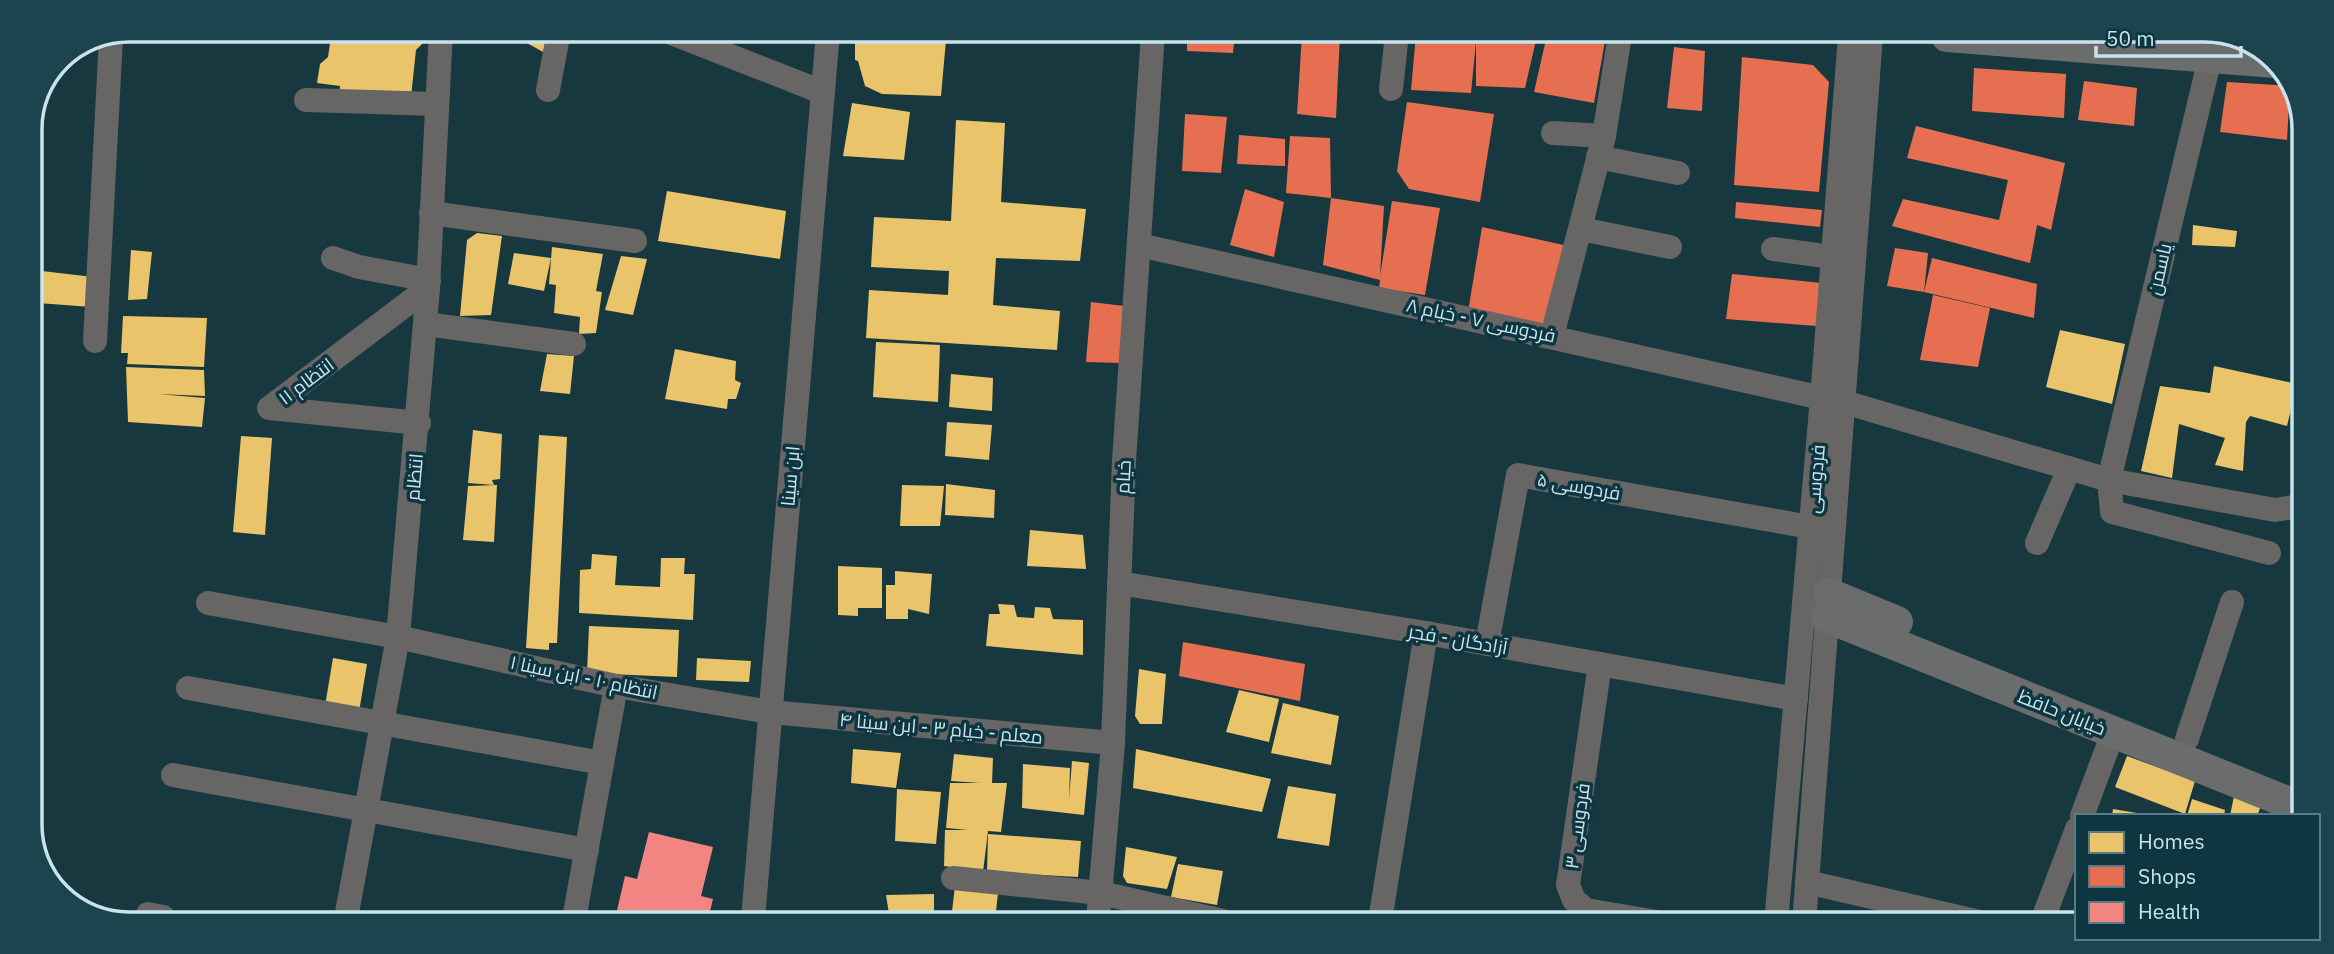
<svg xmlns="http://www.w3.org/2000/svg" width="2334" height="954" font-family="'IBM Plex Sans',Cairo,sans-serif">
	<style>
		.homes { fill: #e9c46a }
		.shops { fill: #e76f51 }
		.health { fill: #f28482 }
		.lines { fill: none; stroke-linecap: round; stroke-linejoin: round }
		.minor { stroke: #676664; stroke-width: 24 }
		.major { stroke: #6b6d6d; stroke-width: 32 }
		.labels { text-anchor: middle; dominant-baseline: central; stroke-width: 7; stroke-linejoin: round; paint-order: stroke }
		.street-label { font-size: 19px; fill: #c9e3ec; stroke: #0d3641 }
		.rim { fill: none; stroke: #c9e3ec; stroke-width: 3.5 }
	</style>
	<rect width="100%" height="100%" fill="#17383f"/>
	<g class="homes">
		<path d="M332,30L426,31L424,42L416,50L410,106L339,95L340,86L317,83L320,64L328,57Z"/>
		<path d="M517,31H550L545,53L516,37Z"/>
		<path d="M855,32L932,33L946,40L941,96L882,94L865,86L858,61L855,60Z"/>
		<path d="M852,103L910,112L904,160L843,156Z"/>
		<path d="M956,120L1005,123L1001,202L1086,209L1080,261L996,258L993,305L1060,311L1057,350L866,338L869,290L948,295L949,271L871,267L874,217L951,221Z"/>
		<path d="M667,191L786,211L780,259L658,241Z"/>
		<path d="M2193,225L2237,231L2235,247L2192,245Z"/>
		<path d="M477,233L502,236L491,315L460,316L467,240Z"/>
		<path d="M552,247L603,254L596,291L602,292L596,333L579,334L580,317L554,313L556,285L549,284Z"/>
		<path d="M131,250L152,252L147,299L128,300Z"/>
		<path d="M514,253L551,258L544,291L508,284Z"/>
		<path d="M621,256L647,259L633,315L605,310Z"/>
		<path d="M42,271L93,277L91,307L38,303Z"/>
		<path d="M123,316L207,318L204,367L127,364L128,353H121Z"/>
		<path d="M2060,330L2125,344L2112,404L2046,387Z"/>
		<path d="M876,342L940,345L938,402L873,397Z"/>
		<path d="M675,349L736,361L735,380L741,383L736,399H728L727,409L665,399Z"/>
		<path d="M547,354L574,356L570,394L540,391Z"/>
		<path d="M2214,366L2297,384L2287,426L2250,416L2246,422L2243,471L2215,465L2225,438L2179,424L2172,478L2141,471L2160,386L2210,393Z"/>
		<path d="M126,367L204,370L205,396L158,394L205,398L202,427L128,422Z"/>
		<path d="M951,374L993,378L992,411L949,407Z"/>
		<path d="M947,422L992,425L989,460L945,456Z"/>
		<path d="M473,430L502,434L500,479L492,480L494,485L468,483Z"/>
		<path d="M2300,431L2301,432V473L2293,471Z"/>
		<path d="M539,435L567,437L557,643H549V650L526,648Z"/>
		<path d="M241,436L272,438L265,535L233,532Z"/>
		<path d="M946,484L995,490L994,518L945,515Z"/>
		<path d="M497,485L494,542L463,540L468,486Z"/>
		<path d="M902,485L944,486L940,526H900Z"/>
		<path d="M1030,530L1083,535L1086,569L1027,566Z"/>
		<path d="M592,554L617,556L615,585L660,587L661,558H685L684,574H695L693,620L579,613L580,570L591,569Z"/>
		<path d="M838,566L882,568V608H858V616L838,615Z"/>
		<path d="M895,571L932,574L929,614L908,609V619H886V585H895Z"/>
		<path d="M998,604L1014,605L1017,617L1034,618L1035,607L1050,608L1053,619L1083,620V655L986,646L989,614H1000Z"/>
		<path d="M589,626L679,630L677,677L587,673Z"/>
		<path d="M333,658L367,664L358,718L324,712Z"/>
		<path d="M697,658L751,661L749,682L696,680Z"/>
		<path d="M1139,669L1166,674L1162,724H1140L1135,716Z"/>
		<path d="M1239,690L1279,699L1269,742L1226,732Z"/>
		<path d="M1283,703L1339,716L1331,765L1271,753Z"/>
		<path d="M853,749L901,753L896,788L851,783Z"/>
		<path d="M1136,749L1271,779L1262,812L1133,788Z"/>
		<path d="M954,754L993,758L992,783H1007L1001,832L988,831L983,872L944,866L945,830H968L946,828L950,783H980L951,781Z"/>
		<path d="M2127,756L2195,781L2185,814L2115,787Z"/>
		<path d="M1072,761L1089,763L1084,815L1022,808L1023,764L1070,768L1069,799Z"/>
		<path d="M1288,786L1336,794L1329,846L1277,838Z"/>
		<path d="M897,789L941,792L936,844L895,841Z"/>
		<path d="M2234,796L2263,801L2257,816H2230Z"/>
		<path d="M2192,799L2225,810L2224,816H2187Z"/>
		<path d="M2113,809L2143,814L2142,816H2112Z"/>
		<path d="M988,834L1081,841L1078,877L987,872Z"/>
		<path d="M1126,847L1177,857L1167,889L1127,883L1123,876Z"/>
		<path d="M1178,864L1223,871L1217,905L1171,897Z"/>
		<path d="M955,886L998,893L995,920H951Z"/>
		<path d="M934,894V916L890,920L886,895Z"/>
	</g>
	<g class="shops">
		<path d="M1187,33L1235,34L1233,53L1187,51Z"/>
		<path d="M1302,34H1340L1336,118L1297,114Z"/>
		<path d="M1416,34L1537,36L1525,88L1476,86V41L1471,93L1411,90Z"/>
		<path d="M1547,35L1605,41L1594,103L1534,92Z"/>
		<path d="M1674,47L1705,51L1702,111L1667,108Z"/>
		<path d="M1742,57L1813,65L1829,82L1819,192L1734,185Z"/>
		<path d="M1974,68L2066,74L2064,118L1972,111Z"/>
		<path d="M2084,81L2137,88L2134,126L2078,120Z"/>
		<path d="M2227,82L2290,86L2287,140L2220,132Z"/>
		<path d="M1407,102L1494,114L1480,202L1409,189L1397,171Z"/>
		<path d="M1185,114L1227,117L1221,173L1182,171Z"/>
		<path d="M1916,126L2065,163L2051,230L2037,225L2030,263L1892,226L1903,199L1999,220L2008,180L1907,158Z"/>
		<path d="M1239,135L1285,139V166L1237,164Z"/>
		<path d="M1290,136L1330,138L1331,198L1286,193Z"/>
		<path d="M1245,189L1284,202L1274,257L1230,245Z"/>
		<path d="M1331,198L1384,206L1380,276L1392,201L1440,208L1425,295L1379,288L1380,280L1323,265Z"/>
		<path d="M1736,202L1822,210L1820,227L1735,218Z"/>
		<path d="M1482,227L1568,246L1544,329L1468,312Z"/>
		<path d="M1895,248L1928,253L1924,292L1887,286Z"/>
		<path d="M1932,258L2037,284L2034,318L1924,292Z"/>
		<path d="M1732,274L1822,283L1817,326L1726,319Z"/>
		<path d="M1933,295L1990,308L1978,367L1920,360Z"/>
		<path d="M1091,302L1124,306L1122,363L1086,362Z"/>
		<path d="M1183,642L1305,664L1300,701L1179,676Z"/>
	</g>
	<path class="health" d="M649,832L713,847L701,896L713,899L708,919H615L625,876L637,879Z"/>
	<g class="lines">
		<g class="minor">
			<path d="M669,32L822,92"/>
			<path d="M2210,58L2109,480L2112,512L2269,553"/>
			<path d="M1391,89L1397,34"/>
			<path d="M548,90L559,31"/>
			<path d="M306,100L437,104"/>
			<path d="M1553,133L1604,136"/>
			<path d="M1598,157L1678,173"/>
			<path d="M431,213L635,241"/>
			<path d="M1581,229L1670,247"/>
			<path d="M1139,245L1822,398"/>
			<path d="M1773,249L1832,257"/>
			<path d="M333,258L359,267L429,280"/>
			<path d="M426,324L574,344"/>
			<path d="M1552,336L1604,136L1620,35"/>
			<path d="M95,341L111,37"/>
			<path d="M1844,402L2109,480L2275,510L2300,506"/>
			<path d="M419,423L269,408L428,288"/>
			<path d="M2037,543L2069,469"/>
			<path d="M1119,583L1426,633L1796,699"/>
			<path d="M208,603L398,637L616,686L770,712L1113,743"/>
			<path d="M1487,644L1518,475L1810,527"/>
			<path d="M1600,664L1568,885L1574,900L1586,910L1657,922"/>
			<path d="M188,688L602,763"/>
			<path d="M2187,739L2232,602"/>
			<path d="M173,775L587,850"/>
			<path d="M2082,816L2113,733"/>
			<path d="M953,878L1101,893L1223,921"/>
			<path d="M1807,882L1984,923"/>
			<path d="M148,914L163,917"/>
			<path d="M346,918L398,637L428,288L441,31"/>
			<path d="M574,919L616,686"/>
			<path d="M753,919L828,32"/>
			<path d="M1098,920L1113,743L1124,461L1153,33"/>
			<path d="M1380,921L1426,633"/>
			<path d="M1776,923L1822,398L1850,36"/>
			<path d="M1804,923L1871,36"/>
			<path d="M2041,924L2077,829"/>
		</g>
		<g class="major">
			<path d="M1947,36L2275,62"/>
			<path d="M1829,594L1897,622"/>
			<path d="M1827,617L2297,806"/>
		</g>
	</g>
	<g class="labels">
		<g class="street-label">
			<text transform="translate(2159 269) rotate(-77)">یاسمن</text>
			<text transform="translate(1481 320) rotate(12)">فردوسی ۷ - خیام ۸</text>
			<text transform="translate(306 381) rotate(-37)">انتظام ۱۱</text>
			<text transform="translate(790 476) rotate(-85)">ابن سینا</text>
			<text transform="translate(414 477) rotate(-85)">انتظام</text>
			<text transform="translate(1123 477) rotate(-87)">خیام</text>
			<text transform="translate(1815 479) rotate(-85)">فردوسی</text>
			<text transform="translate(1579 486) rotate(10)">فردوسی ۵</text>
			<text transform="translate(1458 639) rotate(10)">آزادگان - فجر</text>
			<text transform="translate(584 677) rotate(12)">انتظام ۱۰ - ابن سینا ۱</text>
			<text transform="translate(2062 712) rotate(22)">خیابان حافظ</text>
			<text transform="translate(941 728) rotate(5)">معلم - خیام ۳ - ابن سینا ۴</text>
			<text transform="translate(1577 826) rotate(-82)">فردوسی ۳</text>
		</g>
	</g>
	<path d="M0 0H2334V954H0ZM129 42H2205A87 87 0 0 1 2292 129V825A87 87 0 0 1 2205 912H129A87 87 0 0 1 42 825V129A87 87 0 0 1 129 42Z" fill="#1c444f" fill-rule="evenodd"/>
	<path class="rim" d="M129 42H2205A87 87 0 0 1 2292 129V825A87 87 0 0 1 2205 912H129A87 87 0 0 1 42 825V129A87 87 0 0 1 129 42Z"/>
	<rect x="2075" y="814" width="245" height="126" fill="#0d3641" stroke="#587b85" stroke-width="2"/>
	<rect x="2089" y="832" width="35" height="21" fill="#e9c46a" stroke="#587b85" stroke-width="2"/>
	<text x="2138" y="849" font-size="21" fill="#c9e3ec">Homes</text>
	<rect x="2089" y="866" width="35" height="21" fill="#e76f51" stroke="#587b85" stroke-width="2"/>
	<text x="2138" y="884" font-size="21" fill="#c9e3ec">Shops</text>
	<rect x="2089" y="902" width="35" height="21" fill="#f28482" stroke="#587b85" stroke-width="2"/>
	<text x="2138" y="919" font-size="21" fill="#c9e3ec">Health</text>
	<path d="M2096 46v10h145v-10" fill="none" stroke="#c9e3ec" stroke-width="3.5"/>
	<text x="2106" y="46" font-size="21" fill="#c9e3ec" stroke="#0d3641" stroke-width="5" paint-order="stroke">50 m</text>
</svg>
